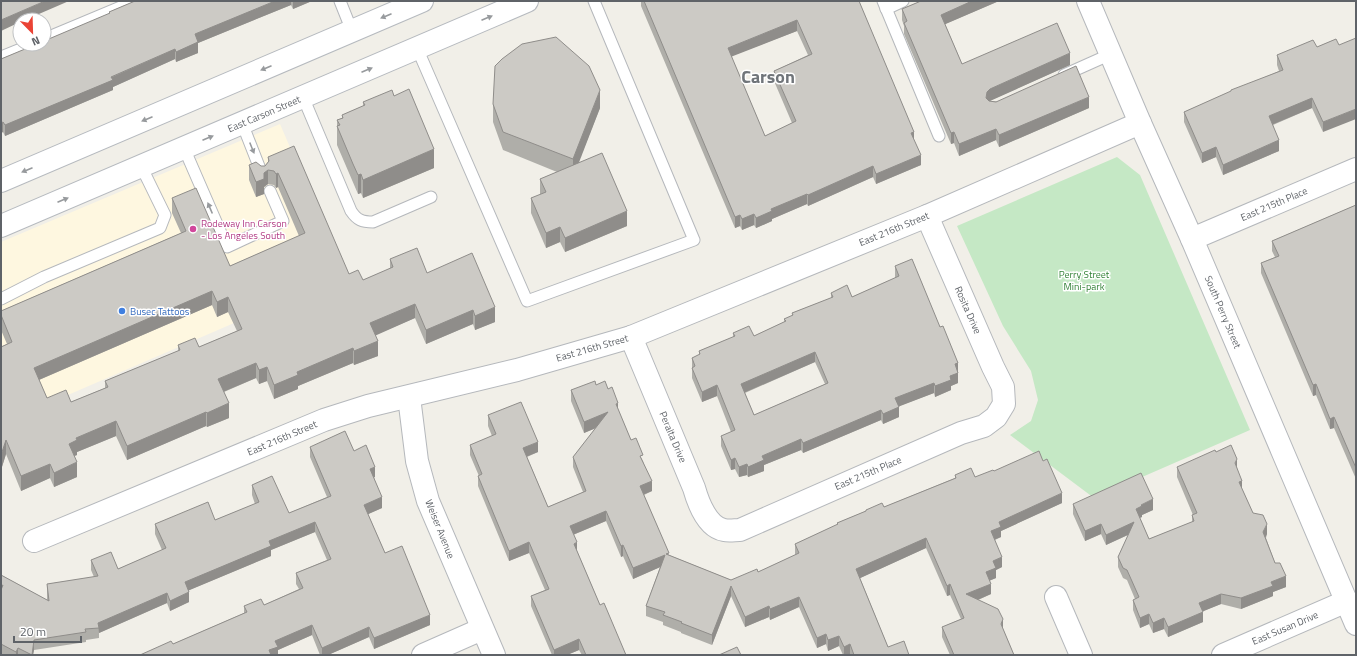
<svg xmlns="http://www.w3.org/2000/svg" width="1357" height="656" font-family="'Titillium Web',sans-serif">
	<style>
		.commercial { fill: #fef7e0 }
		.green { fill: #c5e8c5 }
		.lines { fill: none; stroke-linecap: round; stroke-linejoin: round }
		.service-casing { stroke: #b5b8bc; stroke-width: 13 }
		.minor-casing { stroke: #b5b8bc; stroke-width: 24 }
		.secondary-casing { stroke: #b6babf; stroke-width: 24 }
		.service { stroke: #fff; stroke-width: 11 }
		.minor { stroke: #fff; stroke-width: 22 }
		.secondary { stroke: #fff; stroke-width: 22 }
		.wall { fill: #afaea9; fill-rule: evenodd }
		.shaded-wall { fill: #8f8d8a }
		.building { fill: #cccac5; stroke: #8f8d8a; fill-rule: evenodd }
		.oneway { fill: #979a9d }
		.hotel-dot { fill: #d1479c; stroke: #fff; stroke-width: 1.5 }
		.shop-dot { fill: #3f7fe0; stroke: #fff; stroke-width: 1.5 }
		.labels { text-anchor: middle; dominant-baseline: central; stroke-width: 3; stroke-linejoin: round; paint-order: stroke }
		.street-label { font-size: 10px; fill: #5f6368; stroke: #fff }
		.hotel-label { font-size: 10px; fill: #b23c85; stroke: #fff; text-anchor: start }
		.park-label { font-size: 10px; fill: #348238; stroke: #fff }
		.shop-label { font-size: 10px; fill: #366cbe; stroke: #fff; text-anchor: start }
		.town-label { font-size: 18px; font-weight: bold; fill: #70757a; stroke: #fff }
	</style>
	<rect width="100%" height="100%" fill="#f1efe8"/>
	<path class="commercial" d="M280,124L345,275L1,424V242Z"/>
	<path class="green" d="M1117,157L1140,175L1250,430L1094,498L1010,435L1031,421L1038,400L1031,371L1003,326L957,226Z"/>
	<g class="lines">
		<g class="service-casing">
			<g id="service">
				<path d="M340,1L352,31"/>
				<path d="M883,1L939,136"/>
				<path d="M886,9L903,1"/>
				<path d="M44,39L135,1"/>
				<path d="M417,48L527,301L694,240L594,1"/>
				<path d="M1,57L33,44"/>
				<path d="M1064,75L1111,54"/>
				<path d="M303,97L351,211C357,220 362,222 373,222L431,197"/>
				<path d="M242,123L262,174"/>
				<path d="M184,148L227,247L283,221L270,191"/>
				<path d="M1,299L44,277L160,228L165,215L141,166"/>
			</g>
		</g>
		<g class="minor-casing">
			<g id="minor">
				<path d="M1088,1L1140,123L1192,239L1356,624"/>
				<path d="M1192,239L1356,169"/>
				<path d="M631,337L694,488C698,502 707,527 724,530C729,531 735,530 740,530L961,433L984,426L996,417L1004,404L1003,387L993,367L927,216"/>
				<path d="M409,397L417,461L428,501L494,655"/>
				<path d="M34,541L324,420L368,406L517,370L631,337L927,216L1140,123"/>
				<path d="M1056,597L1081,655"/>
				<path d="M423,655L482,629"/>
				<path d="M1223,655L1347,601"/>
			</g>
		</g>
		<g class="secondary-casing">
			<g id="secondary">
				<path d="M1,181L422,1"/>
				<path d="M1,226L527,1"/>
			</g>
		</g>
		<use href="#service" class="service"/>
		<use href="#minor" class="minor"/>
		<use href="#secondary" class="secondary"/>
	</g>
	<g class="wall">
		<path d="M135,1H312L293,9L291,5L198,43V53L176,62L175,59L113,87V90L5,136L3,132L1,133V59L109,14V12Z"/>
		<path d="M641,1H859L914,141L921,165L876,184L873,177L808,206L807,204L772,219V221L756,228L754,225L742,230L740,226L735,228L641,6ZM797,31L808,55L774,71V81L792,123L765,136L731,56Z"/>
		<path d="M921,1H999L945,24L962,64L1070,65L989,101L1089,108L999,147L996,140L959,156L954,143L951,144L904,34V26L902,20V9Z"/>
		<path d="M1336,39L1323,132L1312,108L1273,125L1279,151L1223,175L1216,157L1202,163L1184,122V112L1279,71L1277,65V55L1317,47Z"/>
		<path d="M394,96L434,168L363,198L361,193L358,194L337,145V120L342,118V115L363,106V102Z"/>
		<path d="M493,104L600,108L578,163L627,226L565,252L560,242L546,248L531,213V198L540,195V179L557,172L503,150L493,122Z"/>
		<path d="M268,157L349,274L363,280L390,269V259L427,273L495,322L475,330L473,324L426,344L415,318L375,335L378,356L354,365L353,363L298,386V389L274,399L267,381L259,384L256,378L224,392L229,418L207,427L206,426L127,460L116,436L77,452V455L74,456L77,477L54,487L50,478L21,491L6,454L1,470V347L7,344L1,330V311L181,233L172,213V198L230,266L299,236L278,187L276,188L274,185L268,184L264,187V194L256,197L249,180V165L261,166H265L268,162ZM212,305L217,317L228,312L237,331L199,347L178,345V351L105,381V388L71,402L47,398L39,380Z"/>
		<path d="M1356,205V479L1334,428L1330,429L1316,395L1313,396L1261,273V263L1275,257L1272,251V241Z"/>
		<path d="M895,266L940,327L958,363V383L951,386V390L935,397L934,393L899,406V417L883,424L881,420L803,453L801,450L764,465V471L748,477L747,475L739,477L735,469L731,470L721,446V436L731,432L717,396L702,402L692,378V358L699,355V351L733,337V333L754,336L784,322V319L792,316V313L831,298V293L852,297L895,278ZM815,362L825,384L754,415L745,393Z"/>
		<path d="M596,385L608,389L618,410L631,440L643,461L652,491L644,495L669,555L731,580L758,572L795,555V544L837,525V523L866,511V510L884,507L955,478V475L975,477L994,471L1062,503L1001,531V537L995,540L1002,567L996,570V578L989,581L991,594L978,600L1003,629L1014,655H950L942,637V627L961,619L950,595L947,596L926,548L860,578L888,647L909,655H843L839,646L828,651L826,644L817,648L799,607L770,620L769,617L745,627L731,596L712,645L681,633V632L663,625V622L646,616V606L660,567L633,579L623,556L621,557L606,521L573,535L577,551L600,605L626,655H582L579,650L567,655H552L531,606V596L545,590L529,553L509,561L478,486V476H479L470,455V445L492,436L488,426V415L538,452L527,457L548,507L583,492L573,467V457L596,428L584,433L571,401V390Z"/>
		<path d="M310,447L354,451L375,477H374L382,508L368,514L385,553L430,625L374,649L369,637L328,655H320L312,635L278,650V655L173,644L244,613V606L264,605L299,589L296,584V573L327,560L315,532L271,550V556L189,590V602L170,611L167,603L99,633V638L86,640V642L34,650L33,655L1,654V575L47,600V584L94,577L91,570V560L118,569L162,550L155,534V524L215,520L255,504L252,495V485L289,513L327,497L310,457Z"/>
		<path d="M1216,452L1237,468L1242,489L1253,513L1267,534L1266,538L1275,563L1286,587L1273,592V596L1241,609L1221,604L1203,611V622L1168,637L1164,629L1153,633L1149,624L1140,628L1133,610V600L1135,599L1127,580L1123,578L1118,567V557L1128,535L1106,545L1101,534L1085,541L1073,514V504L1153,510L1142,515V517L1140,518L1149,539L1192,522V515H1193L1177,477V467Z"/>
	</g>
	<g class="shaded-wall">
		<path d="M45,1H69L25,20H20V22L1,31V20Z"/>
		<path d="M275,1H291V5L198,43V53L176,62V52L195,34Z"/>
		<path d="M293,1H312L293,9Z"/>
		<path d="M972,1H999L941,26V15Z"/>
		<path d="M797,20V31L728,58V48Z"/>
		<path d="M175,49V59L113,87V90L5,136V125Z"/>
		<path d="M1070,53V65L990,101L987,103L986,98L987,92L990,89Z"/>
		<path d="M600,90V108L573,178V159Z"/>
		<path d="M1089,97V108L999,147V135Z"/>
		<path d="M1312,98V108L1269,126V116Z"/>
		<path d="M1356,109V119L1323,132V122Z"/>
		<path d="M3,122V132L1,133V123Z"/>
		<path d="M996,129V140L959,156V144Z"/>
		<path d="M914,132V142L911,133Z"/>
		<path d="M954,132V143L951,144V133Z"/>
		<path d="M1279,140V151L1223,175V165Z"/>
		<path d="M1216,147V157L1202,163V153Z"/>
		<path d="M434,149V168L363,198V180Z"/>
		<path d="M921,155V165L876,184V174Z"/>
		<path d="M873,166V177L808,206V195Z"/>
		<path d="M268,170V184L264,187V194L256,197V182L264,173Z"/>
		<path d="M278,173V187L276,188V174Z"/>
		<path d="M361,174V193L358,194V175Z"/>
		<path d="M807,194V204L772,219V221L756,228V218L771,209Z"/>
		<path d="M627,211V226L565,252V238Z"/>
		<path d="M754,214V225L742,230V219Z"/>
		<path d="M740,215V226L735,228V217Z"/>
		<path d="M560,227V242L546,248V233Z"/>
		<path d="M212,291V305L34,382V368Z"/>
		<path d="M228,297V312L217,317V302Z"/>
		<path d="M415,304V318L370,338V323Z"/>
		<path d="M495,307V322L475,330V316Z"/>
		<path d="M473,310V324L426,344V330Z"/>
		<path d="M378,341V356L354,365V351Z"/>
		<path d="M353,348V363L298,386V389L274,399V385L297,372Z"/>
		<path d="M815,352V362L741,394V384Z"/>
		<path d="M256,363V378L218,394V379Z"/>
		<path d="M958,363V383L951,386V390L935,397V386L950,376L955,364Z"/>
		<path d="M267,367V381L259,384V370Z"/>
		<path d="M934,383V393L895,408V398Z"/>
		<path d="M1316,384V395L1313,396V385Z"/>
		<path d="M717,385V396L702,402V392Z"/>
		<path d="M229,403V418L207,427V413Z"/>
		<path d="M618,403V413L616,404Z"/>
		<path d="M899,407V417L883,424V414Z"/>
		<path d="M881,410V420L803,453V443Z"/>
		<path d="M206,412V426L127,460V446Z"/>
		<path d="M608,412V423L584,433V422Z"/>
		<path d="M1334,417V428L1330,429V419Z"/>
		<path d="M116,421V436L77,452V455L69,458V444L76,438Z"/>
		<path d="M801,439V450L764,465V471L748,477V467L762,456Z"/>
		<path d="M6,440V454L1,470V455Z"/>
		<path d="M538,442V452L523,458V448Z"/>
		<path d="M735,458V469L731,470V460Z"/>
		<path d="M1237,459V469L1235,463Z"/>
		<path d="M77,462V477L54,487V473Z"/>
		<path d="M50,464V478L21,491V476Z"/>
		<path d="M747,464V475L739,477V467Z"/>
		<path d="M375,467V477L370,479V469Z"/>
		<path d="M652,481V491L640,496V486Z"/>
		<path d="M1242,481V491L1239,482Z"/>
		<path d="M1062,493V503L1001,531V537L991,541V531L999,522Z"/>
		<path d="M382,497V508L364,516V505Z"/>
		<path d="M1153,499V510L1142,515V517L1136,519V509L1141,505Z"/>
		<path d="M606,511V521L570,536V526Z"/>
		<path d="M315,522V532L271,550V556L185,592V582L269,541Z"/>
		<path d="M1134,522V532L1106,545V535Z"/>
		<path d="M1101,524V534L1085,541V531Z"/>
		<path d="M1267,524V534L1263,542V532Z"/>
		<path d="M926,538V548L856,580V569Z"/>
		<path d="M529,542V553L509,561V551Z"/>
		<path d="M577,542V552L574,544Z"/>
		<path d="M623,545V556L621,557V546Z"/>
		<path d="M665,555V565L633,579V568Z"/>
		<path d="M1002,557V567L996,570V578L986,582V572L993,561Z"/>
		<path d="M1286,576V587L1273,592V596L1241,609V598L1271,582Z"/>
		<path d="M950,584V595L947,596V586Z"/>
		<path d="M991,584V594L966,605V594Z"/>
		<path d="M731,586V596L712,645V635Z"/>
		<path d="M189,592V602L170,611V601Z"/>
		<path d="M167,593V603L99,633L98,623Z"/>
		<path d="M1221,594V604L1199,613V603Z"/>
		<path d="M799,597V607L770,620V609Z"/>
		<path d="M769,606V617L745,627V617Z"/>
		<path d="M1203,612V622L1168,637V627Z"/>
		<path d="M1149,614V624L1140,628V618Z"/>
		<path d="M430,615V625L374,649V638Z"/>
		<path d="M1164,618V629L1153,633V623Z"/>
		<path d="M1003,619V629L1001,624Z"/>
		<path d="M312,625V635L278,650V655H269V650L275,641Z"/>
		<path d="M369,627V637L328,655H322V648Z"/>
		<path d="M826,634V644L817,648V638Z"/>
		<path d="M839,636V646L828,651V640Z"/>
		<path d="M579,639V650L567,655H554V650Z"/>
		<path d="M34,640V650L33,655H32Z"/>
		<path d="M850,644V655H844V647Z"/>
		<path d="M18,648V655H16V652Z"/>
	</g>
	<g class="building">
		<path d="M1,1H45L1,20Z"/>
		<path d="M135,1H275L195,34L198,42L176,52L175,49L111,77L113,80L5,125L3,122L1,123V59L37,44H44V41L110,13L109,12Z"/>
		<path d="M644,1H859L914,132L911,133L921,155L876,174L873,166L808,195L807,194L771,209L772,211L756,218L754,214L742,219L740,215L735,217ZM797,20L812,54L774,71L796,121L765,136L728,48Z"/>
		<path d="M921,1H972L941,15L962,64L1057,23L1070,53L990,89L987,92L986,98L989,101L996,102L1076,66L1089,97L999,135L996,129L959,144L954,132L951,133L904,23L907,21L902,9Z"/>
		<path d="M556,37L589,66L600,90L573,159L503,132L493,104L495,66L502,59L522,44Z"/>
		<path d="M1356,38V109L1323,122L1312,98L1269,116L1279,140L1223,165L1216,147L1202,153L1184,112L1231,91V90L1283,70L1277,55L1313,40L1317,47L1336,39L1339,45Z"/>
		<path d="M409,89L434,149L363,180L361,174L358,175L353,164L337,126L340,125L337,120L343,118L342,115L365,105L363,102L392,90L394,96Z"/>
		<path d="M294,146L349,274L358,270L363,280L393,267L390,259L417,248L427,273L472,253L495,307L475,316L473,310L426,330L415,304L370,323L378,341L354,351L353,348L297,372L298,375L274,385L267,367L259,370L256,363L218,379L229,403L207,413L206,412L127,446L116,421L76,438L77,440L69,444L77,462L54,473L50,464L21,476L6,440L1,455V347L12,342L1,315V311L186,231L172,198L196,188L230,266L305,233L278,173L276,174L274,171L268,170L264,173V179L256,182L249,165L256,162L261,166H265L269,161L268,157ZM212,291L217,302L228,297L242,329L199,347L195,338L178,345L180,350L105,381L108,387L71,402L66,390L47,398L34,368Z"/>
		<path d="M602,153L627,211L565,238L560,227L546,233L531,198L546,192L540,179Z"/>
		<path d="M1356,205V468L1334,417L1330,419L1316,384L1313,385L1261,263L1279,256L1272,241Z"/>
		<path d="M912,259L940,327L943,326L958,363L955,364L958,373L950,376L951,380L935,386L934,383L895,398L899,407L883,414L881,410L803,443L801,439L762,456L764,460L748,467L747,464L739,467L735,458L731,460L721,436L735,430L717,385L702,392L692,368L695,366L692,358L700,354L699,351L735,336L733,333L749,326L754,336L786,321L784,319L793,315L792,313L833,297L831,293L847,285L852,297L899,276L895,266ZM815,352L828,383L754,415L741,384Z"/>
		<path d="M595,381L596,385L605,381L608,389L612,387L618,403L616,404L631,440L636,438L643,455L640,456L652,481L640,486L669,553L666,554L731,580L757,569L758,572L799,553L795,544L838,524L837,523L866,511V510L882,503L884,507L956,478L955,475L971,468L975,477L993,470L994,471L1039,451L1043,461L1047,459L1062,493L999,522L1001,527L991,531L1002,557L993,561L996,568L986,572L991,584L966,594L998,609L1003,619L1001,624L1014,655H954L942,627L964,618L950,584L947,586L926,538L856,569L888,647L904,641L909,655H854L850,644L844,647L839,636L828,640L826,634L817,638L799,597L770,609L769,606L745,617L731,586L712,635L681,623L682,622L663,615L665,612L646,606L665,555L633,568L623,545L621,546L606,511L570,526L577,542L574,544L600,605L604,603L626,655H586L579,639L554,650L531,596L549,589L529,542L509,551L478,476L482,474L470,445L496,434L488,415L521,402L538,442L523,448L548,507L586,491L573,457L608,412L584,422L571,390Z"/>
		<path d="M345,431L354,451L366,445L375,467L370,469L382,497L364,505L385,553L402,546L430,615L374,638L369,627L322,648L312,625L275,641L278,647L269,650L271,655H140L169,642L171,641L173,644L247,612L244,606L261,599L264,605L303,588L296,573L331,559L315,522L269,541L271,546L185,582L189,592L170,601L167,593L98,623L99,628L85,629L86,632L34,640L32,655L18,648L16,652L1,644V590L3,585L1,586V575L49,601L47,584L98,576L91,560L111,552L118,569L166,548L155,524L208,502L215,520L259,502L252,485L272,476L289,513L331,496L310,447Z"/>
		<path d="M1231,445L1237,459L1235,463L1242,481L1239,482L1253,513L1263,515L1267,524L1263,532L1275,563H1280L1286,576L1271,582L1273,586L1241,598L1221,594L1199,603L1203,612L1168,627L1164,618L1153,623L1149,614L1140,618L1133,600L1139,597L1127,570L1123,568L1118,557L1134,522L1106,535L1101,524L1085,531L1073,504L1141,473L1153,499L1141,505L1142,506L1136,509L1149,539L1194,521L1192,515L1197,513L1177,467L1215,450L1216,452Z"/>
		<path d="M737,647L741,655H719Z"/>
	</g>
	<defs><path id="oneway-solid" d="M-6-.8H1V-3.2L6.5 0L1 3.2V.8H-6Z"/></defs>
	<g class="oneway">
		<use href="#oneway-solid" transform="translate(386 16) rotate(157)"/>
		<use href="#oneway-solid" transform="translate(487 18) rotate(-23)"/>
		<use href="#oneway-solid" transform="translate(266 68) rotate(157)"/>
		<use href="#oneway-solid" transform="translate(367 70) rotate(-23)"/>
		<use href="#oneway-solid" transform="translate(147 119) rotate(157)"/>
		<use href="#oneway-solid" transform="translate(208 138) rotate(-23)"/>
		<use href="#oneway-solid" transform="translate(252 148) rotate(68)"/>
		<use href="#oneway-solid" transform="translate(27 170) rotate(157)"/>
		<use href="#oneway-solid" transform="translate(63 200) rotate(-23)"/>
		<use href="#oneway-solid" transform="translate(210 208) rotate(-113)"/>
	</g>
	<circle class="hotel-dot" cx="193" cy="229" r="4"/>
	<circle class="shop-dot" cx="122" cy="311" r="4"/>
	<g class="labels">
		<g class="street-label">
			<text transform="translate(264 114) rotate(-23)">East Carson Street</text>
			<text transform="translate(1274 204) rotate(-23)">East 215th Place</text>
			<text transform="translate(894 229) rotate(-22)">East 216th Street</text>
			<text transform="translate(968 310) rotate(66)">Rosita Drive</text>
			<text transform="translate(1223 312) rotate(67)">South Perry Street</text>
			<text transform="translate(592 348) rotate(-16)">East 216th Street</text>
			<text transform="translate(673 437) rotate(67)">Peralta Drive</text>
			<text transform="translate(282 438) rotate(-23)">East 216th Street</text>
			<text transform="translate(868 473) rotate(-23)">East 215th Place</text>
			<text transform="translate(440 529) rotate(68)">Weiser Avenue</text>
			<text transform="translate(1285 628) rotate(-23)">East Susan Drive</text>
		</g>
		<g class="hotel-label">
			<text x="201" y="223">Rodeway Inn Carson<tspan x="201" dy="12">- Los Angeles South</tspan></text>
		</g>
		<g class="park-label">
			<text x="1084" y="274">Perry Street<tspan x="1084" dy="12">Mini-park</tspan></text>
		</g>
		<g class="shop-label">
			<text x="130" y="311">Busec Tattoos</text>
		</g>
		<g class="town-label">
			<text x="768" y="76">Carson</text>
		</g>
	</g>
	<rect width="1357" height="656" fill="none" stroke="#5f6368" stroke-width="4"/>
	<g transform="translate(32 32) rotate(157)"><circle r="19" fill="#ffffff" stroke="#bfc1c3"/>
	<path d="M0-3L7 15L0 10L-7 15Z" fill="#ea4335"/>
	<text y="-6" font-size="11" font-weight="bold" text-anchor="middle" fill="#5f6368">N</text>
	</g>
	<path d="M14 636v6h67v-6" fill="none" stroke="#5f6368" stroke-width="2"/>
	<text x="20" y="636" font-size="12" fill="#5f6368" stroke="#ffffff" stroke-width="3" paint-order="stroke">20 m</text>
</svg>
